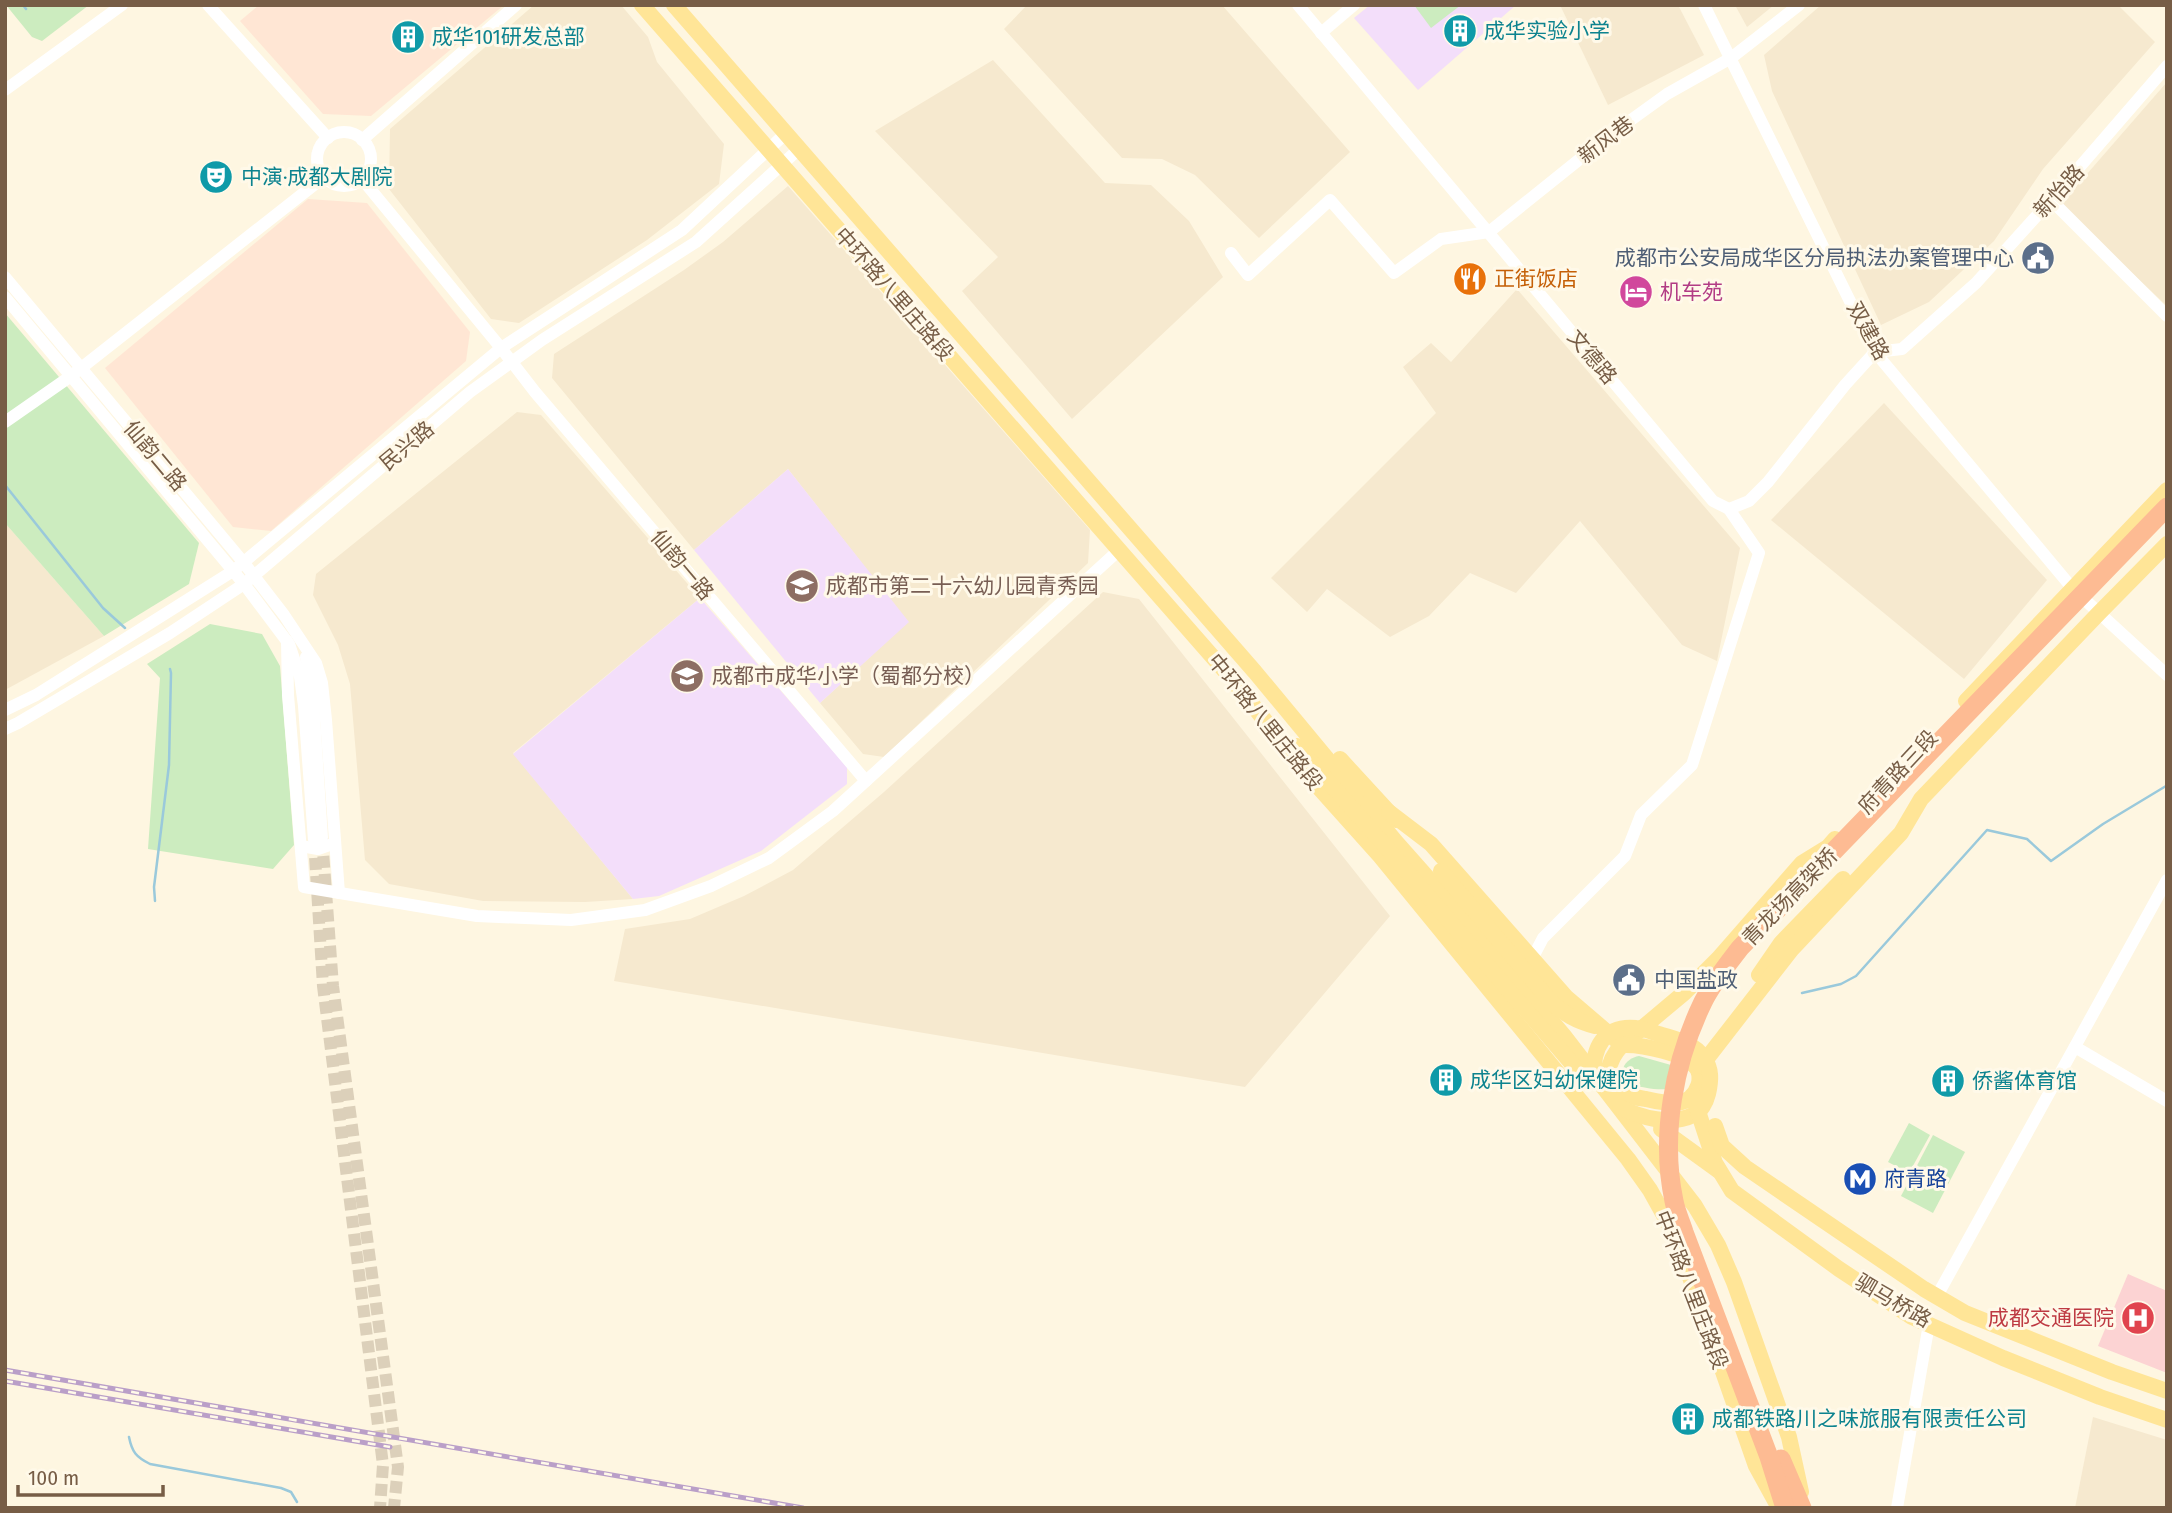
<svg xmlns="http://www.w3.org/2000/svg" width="2172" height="1513" font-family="'Fira Sans Condensed','Noto Sans SC',sans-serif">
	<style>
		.residential { fill: #f6e9cf }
		.commercial { fill: #ffe6d4 }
		.education { fill: #f3defa }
		.medical { fill: #fcd3d3 }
		.green { fill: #ccecbf }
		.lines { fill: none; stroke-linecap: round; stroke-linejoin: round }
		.stream { stroke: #9ac9db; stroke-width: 2.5 }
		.minor-tunnel { stroke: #dcd0ba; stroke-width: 12; stroke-dasharray: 12 6; stroke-linecap: butt }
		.minor { stroke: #fff; stroke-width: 12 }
		.major { stroke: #ffe597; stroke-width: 16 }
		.highway { stroke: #fdbb93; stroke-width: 19 }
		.rail-casing { stroke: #ba9fc8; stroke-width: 5 }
		.rail { stroke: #fff9e9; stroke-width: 2.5; stroke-dasharray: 8; stroke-linecap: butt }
		.labels { text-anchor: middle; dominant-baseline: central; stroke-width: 6; stroke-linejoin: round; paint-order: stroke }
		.culture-label { font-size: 21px; fill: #0d838f; stroke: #fff9e9; text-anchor: start }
		.street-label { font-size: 21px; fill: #775d46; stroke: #fff9e9 }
		.service-label { font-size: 21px; fill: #4e5e75; stroke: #fff9e9; text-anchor: end }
		.food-label { font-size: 21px; fill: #c56008; stroke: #fff9e9; text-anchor: start }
		.hotel-label { font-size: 21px; fill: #b23c85; stroke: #fff9e9; text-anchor: start }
		.education-label { font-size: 21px; fill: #785e54; stroke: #fff9e9; text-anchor: start }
		.transit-label { font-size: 21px; fill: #164399; stroke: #fff9e9; text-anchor: start }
		.health-label { font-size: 21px; fill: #be3a42; stroke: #fff9e9; text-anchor: end }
	</style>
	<rect width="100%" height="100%" fill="#fef6e1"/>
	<g class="residential">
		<path d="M534,5H621L648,37L657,62L724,144L719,184L647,240L519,323L491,319L389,189L390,129Z"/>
		<path d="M1027,5H1222L1350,152L1259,238L1195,175L1162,159L1122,158L1004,29Z"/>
		<path d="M1560,5H1678L1704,55L1608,105Z"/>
		<path d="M1735,5H1774L1747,27Z"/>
		<path d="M1821,5H2118L2155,42L2043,169L1994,241L1929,302L1881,325L1772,91L1764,55Z"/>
		<path d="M993,60L1105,183L1151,185L1189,221L1223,277L1072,419L962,291L998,257L875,131Z"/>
		<path d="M2167,82V306L2060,205Z"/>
		<path d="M788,186L1090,530L1088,563L884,757L863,754L820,703L908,622L788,469L694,550L552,378L554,354L684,270L723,242Z"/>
		<path d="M1517,289L1740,548L1717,661L1682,645L1580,521L1516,593L1470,573L1429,616L1390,637L1327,589L1307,612L1271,578L1436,413L1403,367L1431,343L1451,362Z"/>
		<path d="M1884,403L2047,580L1964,679L1771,520Z"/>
		<path d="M517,412L541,415L700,598L513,753L633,899L585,902L483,901L389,884L365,860L350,684L338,645L313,595L316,574Z"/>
		<path d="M5,523L104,636L5,690Z"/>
		<path d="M1103,592L1139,599L1390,916L1245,1087L614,981L625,929L690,919L744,896L793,870L884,792Z"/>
		<path d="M2093,1417L2167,1440V1508H2075Z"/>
	</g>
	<g class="commercial">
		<path d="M259,5H504L371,116L323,114L240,21Z"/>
		<path d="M308,199L367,203L470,332L466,361L271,531L233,527L105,368Z"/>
	</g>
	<g class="education">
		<path d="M1370,5H1516L1418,90L1354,18Z"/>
		<path d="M788,469L909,622L820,703L694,550Z"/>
		<path d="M700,598L847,767V784L761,851L659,896L633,899L513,754Z"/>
	</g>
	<path class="medical" d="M2128,1274L2167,1291V1373L2098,1346Z"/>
	<g class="green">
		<path d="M6,5H89L42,41L32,37Z"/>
		<path d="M1414,5H1461L1431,28Z"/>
		<path d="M5,313L199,543L189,584L104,636L5,523Z"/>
		<path d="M210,624L262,634L280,666L294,845L273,869L148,849L160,678L147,664Z"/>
		<path d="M1639,1056L1671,1065L1667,1089C1657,1090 1641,1088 1632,1084C1614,1075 1625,1058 1639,1056Z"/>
		<path d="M1909,1123L1930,1135L1909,1173L1888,1162Z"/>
		<path d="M1933,1135L1965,1152L1933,1213L1901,1196Z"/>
	</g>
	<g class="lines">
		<g class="stream">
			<path d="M23,5L26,9"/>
			<path d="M5,485L103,608L125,628"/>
			<path d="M155,901L154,887L169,765L171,673L170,669"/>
			<path d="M1802,993L1841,984L1856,976L1987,830L2027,839L2051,861L2103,824L2166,786"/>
			<path d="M129,1437C132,1452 136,1457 150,1464L281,1488L291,1492L297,1502"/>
		</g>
		<g class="minor-tunnel">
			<path d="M322,838L333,986L398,1467L394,1508"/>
			<path d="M314,840L323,986L383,1465L380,1508"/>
		</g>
		<g class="minor">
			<path d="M208,5L328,138"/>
			<path d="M1298,5L1713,501L1729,509L1749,501L1768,482L1845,385L1875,352L1902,349L1976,283L2051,200L2167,66"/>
			<path d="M1704,5L1875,352L2073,589L2167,675"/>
			<path d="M1321,33L1354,5"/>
			<path d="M5,90L122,5"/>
			<circle cx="344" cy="159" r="27"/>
			<path d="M362,140L516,5"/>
			<path d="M362,179L501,348L535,392L866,781"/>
			<path d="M2051,200L2167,316"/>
			<path d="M1231,253L1248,275L1330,200L1394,273L1441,239L1489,232L1606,138L1667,94L1731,58L1799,5"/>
			<path d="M5,277L244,563L284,615L316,663L322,683L326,720L339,893"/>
			<path d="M5,297L244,584L289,644L300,677L304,706L314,840"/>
			<path d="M5,422L71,376L324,177"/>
			<path d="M287,641L288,695L304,887L477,916L571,920L645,910L711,886L769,858L833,811L1118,551"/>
			<path d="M306,657L312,686L322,838"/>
			<path d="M5,710L36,695L233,571L501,348L682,230L785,134"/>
			<path d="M5,729L18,723L170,633L244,584L470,392L542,340L696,242L799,149"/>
			<path d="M301,846L318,849L335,843"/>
			<path d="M1532,959L1543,938L1625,856L1641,815L1692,765L1759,553L1729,509"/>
			<path d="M2075,1047L2167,1101"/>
			<path d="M1937,1296L2167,880"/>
			<path d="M1897,1508L1929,1324"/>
		</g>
		<g class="major">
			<path d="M642,5L1232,679L1312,780L1380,856L1628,1159L1650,1190L1665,1217L1684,1260L1756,1466L1779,1508"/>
			<path d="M674,5L1255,672L1396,842L1497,956L1564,1036L1695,1206L1718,1245L1734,1282L1789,1437L1801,1492"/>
			<path d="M1966,701L2167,490"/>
			<path d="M1297,746L1388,849L1580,1073"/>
			<path d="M1340,759L1396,820"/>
			<path d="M1389,812L1431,844L1566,997L1622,1045L1684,993L1718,959L1802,863L1828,847L1835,839"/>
			<path d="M1441,871L1550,1001C1564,1014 1576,1021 1595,1026"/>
			<path d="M1759,975L1781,943L1843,879"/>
			<path d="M1622,1045C1640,1044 1688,1053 1698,1070C1700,1075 1700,1082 1698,1086C1690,1110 1664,1103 1646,1099C1639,1098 1631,1097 1625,1094C1600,1083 1608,1060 1622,1045Z"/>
			<path d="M1701,1066L1791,950L1901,833L1921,799L2099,613L2167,544"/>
			<path d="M1594,1076C1592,1048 1604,1025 1636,1028C1644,1028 1654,1033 1662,1035C1677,1039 1695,1044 1704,1058C1712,1069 1711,1081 1708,1094C1706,1102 1701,1112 1693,1115C1671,1126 1641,1118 1620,1107"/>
			<path d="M1693,1096L1715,1163L1732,1191L1839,1269L1912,1317L2003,1358L2100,1397L2167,1420"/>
			<path d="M1715,1126L1722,1146L1745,1167L1924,1289L1965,1313L2112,1372L2167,1391"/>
			<path d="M1661,1129L1719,1171"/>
		</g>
		<g class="highway">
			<path d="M1781,1459L1802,1508"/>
			<path d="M1785,1508L1769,1457L1684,1232C1681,1222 1676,1212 1674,1201C1660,1135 1674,1062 1703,1002C1713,982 1727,965 1740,948L2167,507"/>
		</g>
		<g class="rail-casing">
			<g id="rail">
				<path d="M5,1370L803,1508"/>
				<path d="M5,1381L390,1447"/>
			</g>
		</g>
		<use href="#rail" class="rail"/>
	</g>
	<defs>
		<g id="building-disc" transform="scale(1.75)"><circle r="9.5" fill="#0f9aa8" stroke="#fff9e9"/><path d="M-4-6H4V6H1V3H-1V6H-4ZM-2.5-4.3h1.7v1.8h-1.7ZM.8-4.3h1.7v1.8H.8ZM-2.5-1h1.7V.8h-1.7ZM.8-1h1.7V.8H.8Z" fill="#fff"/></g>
		<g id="theatre-disc" transform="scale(1.75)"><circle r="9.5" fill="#0f9aa8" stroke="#fff9e9"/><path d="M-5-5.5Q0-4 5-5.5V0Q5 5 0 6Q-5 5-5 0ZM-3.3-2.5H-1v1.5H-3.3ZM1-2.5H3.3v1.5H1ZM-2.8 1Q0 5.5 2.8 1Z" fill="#fff"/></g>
		<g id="civic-disc" transform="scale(1.75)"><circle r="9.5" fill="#5c6f8a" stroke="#fff9e9"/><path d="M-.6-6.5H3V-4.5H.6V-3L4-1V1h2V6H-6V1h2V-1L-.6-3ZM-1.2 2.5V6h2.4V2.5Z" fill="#fff"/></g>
		<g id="restaurant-disc" transform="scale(1.75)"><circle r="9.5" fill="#e8710a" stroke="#fff9e9"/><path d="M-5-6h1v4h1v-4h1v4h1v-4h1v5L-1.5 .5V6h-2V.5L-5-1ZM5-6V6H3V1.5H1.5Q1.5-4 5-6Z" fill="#fff"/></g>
		<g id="hotel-disc" transform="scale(1.75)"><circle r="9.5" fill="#d1479c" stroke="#fff9e9"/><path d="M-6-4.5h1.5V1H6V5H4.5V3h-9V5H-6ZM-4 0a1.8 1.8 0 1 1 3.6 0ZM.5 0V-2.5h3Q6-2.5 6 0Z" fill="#fff"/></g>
		<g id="school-disc" transform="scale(1.75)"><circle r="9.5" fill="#8d6e63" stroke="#fff9e9"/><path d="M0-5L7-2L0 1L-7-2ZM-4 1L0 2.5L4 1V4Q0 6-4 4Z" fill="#fff"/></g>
		<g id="metro-disc" transform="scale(1.75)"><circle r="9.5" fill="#1a4fb4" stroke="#fff9e9"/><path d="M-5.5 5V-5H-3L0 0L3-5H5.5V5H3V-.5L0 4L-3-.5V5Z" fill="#fff"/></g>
		<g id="hospital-disc" transform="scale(1.75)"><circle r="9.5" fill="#e0444e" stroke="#fff9e9"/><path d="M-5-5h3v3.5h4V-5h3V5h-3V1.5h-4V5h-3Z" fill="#fff"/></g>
	</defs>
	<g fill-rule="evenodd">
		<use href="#building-disc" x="1460" y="31"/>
		<use href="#building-disc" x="408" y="37"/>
		<use href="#theatre-disc" x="216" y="177"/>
		<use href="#civic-disc" x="2038" y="258"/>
		<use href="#restaurant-disc" x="1470" y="279"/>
		<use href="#hotel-disc" x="1636" y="292"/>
		<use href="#school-disc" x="802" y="586"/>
		<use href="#school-disc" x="687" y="676"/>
		<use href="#civic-disc" x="1629" y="980"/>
		<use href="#building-disc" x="1446" y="1080"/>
		<use href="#building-disc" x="1948" y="1081"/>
		<use href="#metro-disc" x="1860" y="1179"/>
		<use href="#hospital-disc" x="2138" y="1318"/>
		<use href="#building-disc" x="1688" y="1419"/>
	</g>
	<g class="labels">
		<g class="culture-label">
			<text x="1484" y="31">成华实验小学</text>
			<text x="432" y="37">成华101研发总部</text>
			<text x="241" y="177">中演·成都大剧院</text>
			<text x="1470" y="1080">成华区妇幼保健院</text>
			<text x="1972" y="1081">侨酱体育馆</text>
			<text x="1712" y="1419">成都铁路川之味旅服有限责任公司</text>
		</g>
		<g class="street-label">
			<text transform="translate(1606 140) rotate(-37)">新风巷</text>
			<text transform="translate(2059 191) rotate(-48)">新怡路</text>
			<text transform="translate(894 294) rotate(49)">中环路八里庄路段</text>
			<text transform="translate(1868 331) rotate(61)">双建路</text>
			<text transform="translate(1592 357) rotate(50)">文德路</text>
			<text transform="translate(407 446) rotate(-40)">民兴路</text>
			<text transform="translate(155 456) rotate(50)">仙韵二路</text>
			<text transform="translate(682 565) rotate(50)">仙韵一路</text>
			<text transform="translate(1265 722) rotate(51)">中环路八里庄路段</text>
			<text transform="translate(1898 772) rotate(-47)">府青路三段</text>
			<text transform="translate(1790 897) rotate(-46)">青龙场高架桥</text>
			<text transform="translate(1691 1290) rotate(69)">中环路八里庄路段</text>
			<text transform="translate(1893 1301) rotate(30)">驷马桥路</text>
		</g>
		<g class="service-label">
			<text x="2014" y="258">成都市公安局成华区分局执法办案管理中心</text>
			<text x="1654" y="980" text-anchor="start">中国盐政</text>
		</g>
		<g class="food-label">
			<text x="1494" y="279">正街饭店</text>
		</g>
		<g class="hotel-label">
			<text x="1660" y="292">机车苑</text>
		</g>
		<g class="education-label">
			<text x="826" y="586">成都市第二十六幼儿园青秀园</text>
			<text x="712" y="676">成都市成华小学（蜀都分校）</text>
		</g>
		<g class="transit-label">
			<text x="1884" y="1179">府青路</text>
		</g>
		<g class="health-label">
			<text x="2114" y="1318">成都交通医院</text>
		</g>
	</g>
	<rect width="2172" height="1513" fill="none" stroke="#775d46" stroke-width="14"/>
	<path d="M18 1485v10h145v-10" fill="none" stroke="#775d46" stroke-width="3.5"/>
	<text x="28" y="1485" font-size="21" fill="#775d46" stroke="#fff9e9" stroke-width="5" paint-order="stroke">100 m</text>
</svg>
